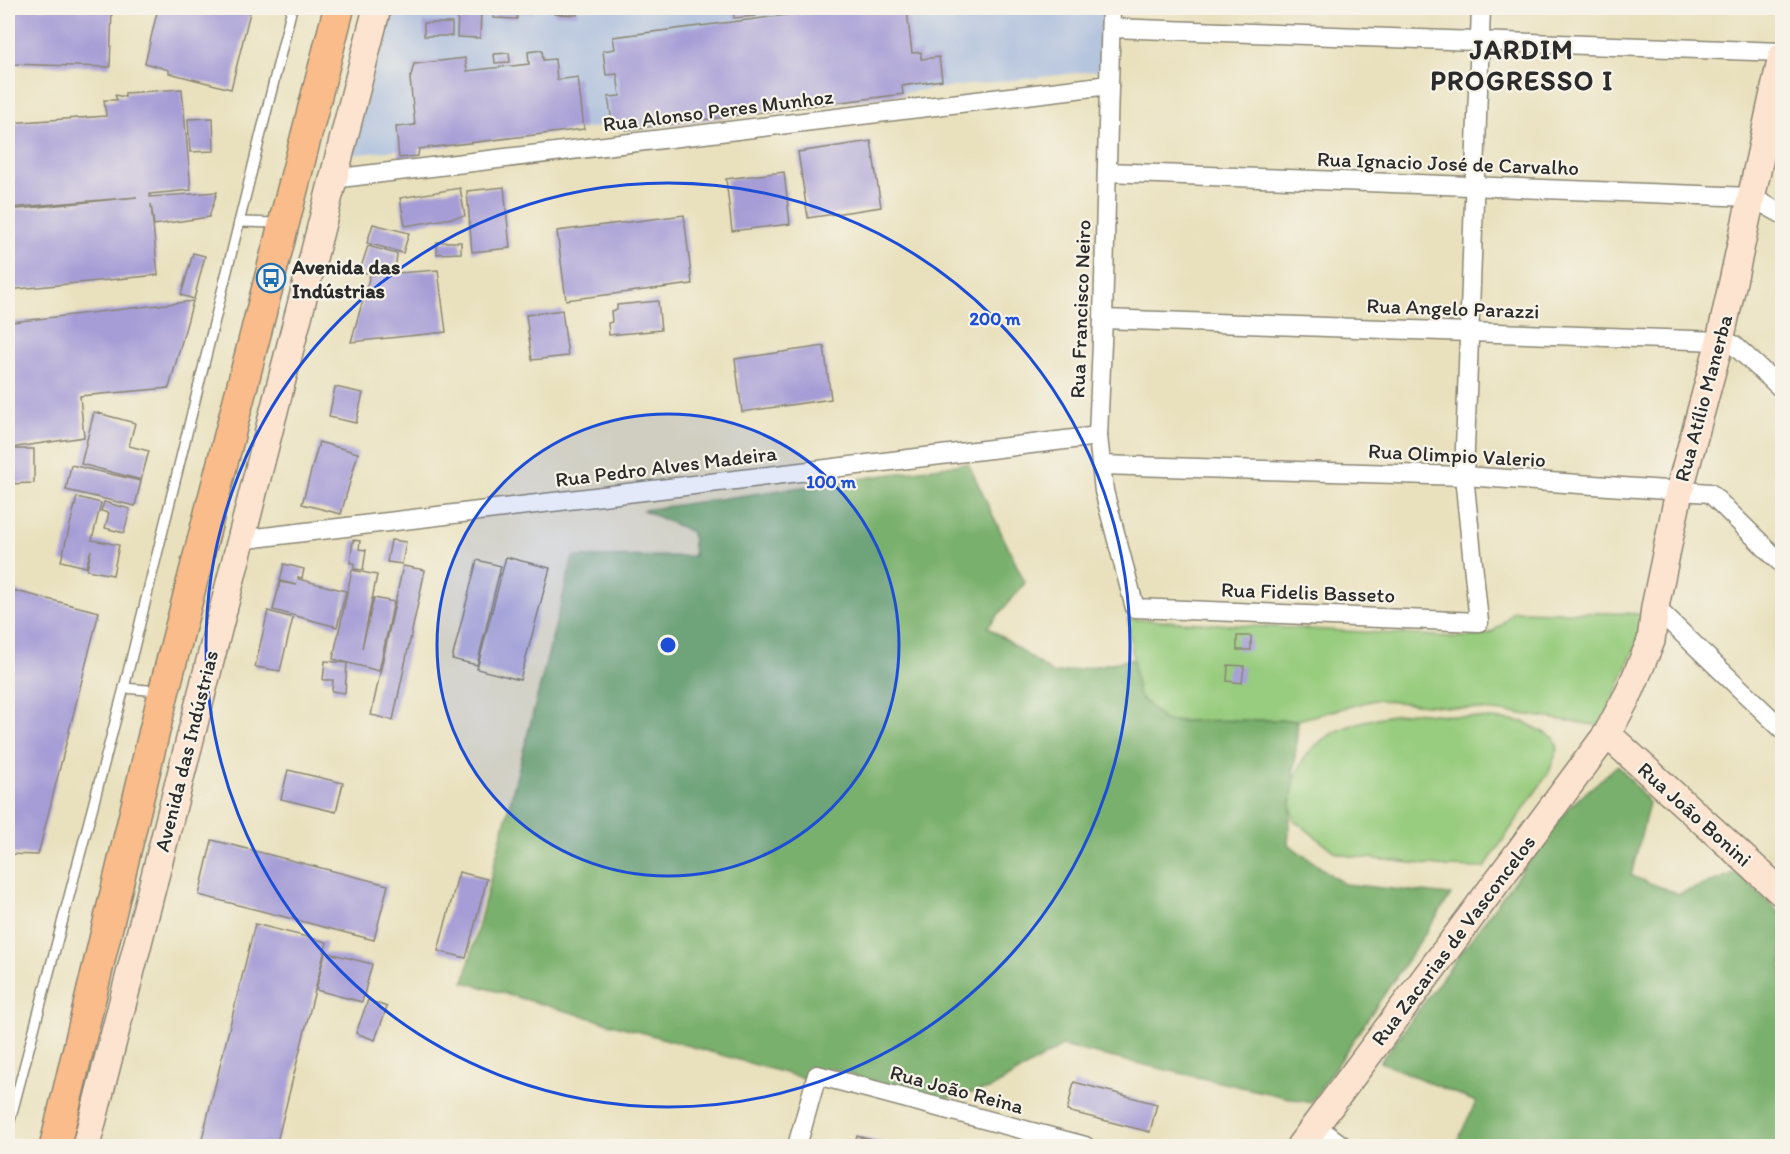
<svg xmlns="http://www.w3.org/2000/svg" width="1790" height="1154" font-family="Itim,sans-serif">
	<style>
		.industrial { fill: #b6c5de }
		.green { fill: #98cc7e; stroke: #627c54; stroke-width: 1.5 }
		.forest { fill: #7ab06d; stroke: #526e4c; stroke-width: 1.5 }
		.building { fill: #a69dd6 }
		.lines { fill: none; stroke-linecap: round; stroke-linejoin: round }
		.lane-casing { stroke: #8a8674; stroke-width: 12 }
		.street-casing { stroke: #8a8674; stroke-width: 21 }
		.secondary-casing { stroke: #8a8674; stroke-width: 30 }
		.primary-casing { stroke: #8a8674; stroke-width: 33 }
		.lane { stroke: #fff; stroke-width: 9 }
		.street { stroke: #fff; stroke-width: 18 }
		.secondary { stroke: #fde4d0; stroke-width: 27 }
		.primary { stroke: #f9bc8a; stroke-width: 30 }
		.ring { fill: none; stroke: #1d4ed8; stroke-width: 3 }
		.labels { text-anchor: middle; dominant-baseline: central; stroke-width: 4.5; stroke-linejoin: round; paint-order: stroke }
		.street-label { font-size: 21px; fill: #2b2b2b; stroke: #f7f3e8 }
		.poi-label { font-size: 21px; font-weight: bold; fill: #2b2b2b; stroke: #f7f3e8; text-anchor: start }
		.district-label { font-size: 27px; font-weight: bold; letter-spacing: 1.5px; fill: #2b2b2b; stroke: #f7f3e8 }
		.centre { fill: #1d4ed8; stroke: #f7f3e8; stroke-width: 3 }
		.ring-label { font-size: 18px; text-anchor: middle; font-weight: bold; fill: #1d4ed8; stroke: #f7f3e8; stroke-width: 4.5; stroke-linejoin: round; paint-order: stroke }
	</style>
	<rect width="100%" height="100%" fill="#f7f3e8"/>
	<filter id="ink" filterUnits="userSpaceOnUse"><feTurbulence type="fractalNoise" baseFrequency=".0167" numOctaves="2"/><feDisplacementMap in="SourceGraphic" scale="12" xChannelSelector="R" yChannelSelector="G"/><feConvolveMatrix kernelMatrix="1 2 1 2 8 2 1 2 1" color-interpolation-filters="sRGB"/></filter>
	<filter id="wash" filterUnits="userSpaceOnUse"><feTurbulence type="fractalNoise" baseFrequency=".008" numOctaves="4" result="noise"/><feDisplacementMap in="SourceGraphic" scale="24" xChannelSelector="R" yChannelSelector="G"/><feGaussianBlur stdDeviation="1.35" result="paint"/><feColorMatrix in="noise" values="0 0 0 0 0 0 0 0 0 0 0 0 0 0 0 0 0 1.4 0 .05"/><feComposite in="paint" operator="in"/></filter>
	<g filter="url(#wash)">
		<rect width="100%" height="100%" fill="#e9e1be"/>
		<path class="industrial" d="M371,8H1114L1111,69L334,157Z"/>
		<g class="green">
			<path d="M1513,611L1649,614L1602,726L1514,713L1374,700L1298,720L1165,721L1138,695L1128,619L1454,637C1487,636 1492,638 1513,611Z"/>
			<path d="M1412,712L1524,722L1555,738L1558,749L1549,772L1484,868L1448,867L1349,856L1335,852L1294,820C1290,810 1291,795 1294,784C1305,729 1365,719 1412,712Z"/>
		</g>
		<g class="forest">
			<path d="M968,463L1025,583L988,627L1054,674L1133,659L1138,695L1165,721L1298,720L1288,844L1344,884L1451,895L1311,1103L1062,1046L990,1089L936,1100L830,1068L802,1078L464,982L573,557L694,556L692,532L643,510Z"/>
			<path d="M1618,765L1649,803L1631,876L1679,894L1737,872L1782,915V1146H1455L1476,1102L1380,1062L1568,808Z"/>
		</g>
		<g id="blocks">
			<g class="building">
				<path d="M8,8H112L110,67L8,64Z"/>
				<path d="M158,8H251L231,89L169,73V70L145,63Z"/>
				<path d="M458,8H534V13L517,12V19L494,18L495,11L481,10L480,38L457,37Z"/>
				<path d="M555,8H577V15L554,14Z"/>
				<path d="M733,8H755L756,16L734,18Z"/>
				<path d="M842,8H892V13L907,11L912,53L921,52V59L939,57L942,80L902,86L903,94L625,130L624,120L612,121L608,97L620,96L617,74L606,75L603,51L615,49L613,37Z"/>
				<rect x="424" y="23" width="28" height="13"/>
				<path d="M542,50L543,60L555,59L557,80L578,77L584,129L419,149L418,156L399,158L396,127L415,125L410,79L414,64L465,58L467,71L529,64L528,52Z"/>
				<path d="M509,53L510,62L495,63L494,54Z"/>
				<path d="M182,89L191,190L150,194V197L217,192L209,217L154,225L151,204L158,275L8,290V210L137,197L8,208V123L106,116L104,100H117L115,95L125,97V93Z"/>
				<path d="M213,118L214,151L190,152L188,119Z"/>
				<path d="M871,141L881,207L808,218L798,152Z"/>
				<path d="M784,172L790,224L732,231L726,179Z"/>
				<path d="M504,187L510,248L472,252L467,191Z"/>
				<path d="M460,188L465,216L405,226L400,198Z"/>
				<path d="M684,215L692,284L566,300L557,231Z"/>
				<path d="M373,224L409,233L403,253L367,243Z"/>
				<path d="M437,242H461V253L437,254Z"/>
				<path d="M368,246L397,254L395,272L359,273Z"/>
				<path d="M193,253L205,256L194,299L181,295Z"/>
				<path d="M438,270L446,332L351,342L370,275Z"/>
				<path d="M193,301L169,388L80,396L84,437L10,448L8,435V302L12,322Z"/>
				<path d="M658,301L661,330L609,335L608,323L612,322L611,311L617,310V305Z"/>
				<path d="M562,310L568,356L532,360L526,315Z"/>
				<path d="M824,346L831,399L742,412L735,359Z"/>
				<path d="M335,387L363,393L356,423L329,417Z"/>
				<path d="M94,412L135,423L129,446L149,451L141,480L81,464Z"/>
				<path d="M319,442L358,453L341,514L302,504Z"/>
				<path d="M8,449H34V483L8,484Z"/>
				<path d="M71,465L141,481L135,506L66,490Z"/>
				<path d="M77,497L101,503L92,540L119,545L113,575L87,570L91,550L86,567L61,561Z"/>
				<path d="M104,502L130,509L124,533L105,528L109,513L101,511Z"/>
				<path d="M353,540L360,541L359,549L366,550L363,570L354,569V563H350Z"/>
				<path d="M391,540L406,542L402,564L387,562Z"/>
				<path d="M506,557L550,568L520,680L477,669Z"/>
				<path d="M477,560L501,566L477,665L452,659Z"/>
				<path d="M284,564L304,569L302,578L298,577V579L346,591L337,627L273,610L280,582L297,585L280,581Z"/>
				<path d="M403,566L425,570L393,720L371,715Z"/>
				<path d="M352,570L377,575L362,648L374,598L394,602L379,671L333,659Z"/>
				<path d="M8,589L99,612L38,855L8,854Z"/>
				<path d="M268,611L293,618L280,671L255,667Z"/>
				<rect x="1237" y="636" width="14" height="14"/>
				<path d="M325,661L347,663L345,693L332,691L333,680H323Z"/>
				<path d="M1228,665L1244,666L1242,683L1227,681Z"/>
				<path d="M288,770L343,783L336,812L281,799Z"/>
				<path d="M212,840L388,885L374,940L199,895Z"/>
				<path d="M459,872L487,879L466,958L438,951Z"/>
				<path d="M255,924L327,942L276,1146H216L201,1143Z"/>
				<path d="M325,952L372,964L362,1002L316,990Z"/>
				<path d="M368,1000L387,1007L375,1040L356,1033Z"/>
				<path d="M1074,1082L1157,1104L1150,1132L1067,1111Z"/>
				<path d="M857,1136L895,1146H854Z"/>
			</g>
		</g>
	</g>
	<g filter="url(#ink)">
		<use href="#blocks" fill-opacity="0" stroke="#8a8674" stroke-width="1.5"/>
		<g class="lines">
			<g class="lane-casing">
				<g id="lane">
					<path d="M239,222L280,223"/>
					<path d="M124,688L159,691"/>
					<path d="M8,1128L124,688L292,8"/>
				</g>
			</g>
			<g class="street-casing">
				<g id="street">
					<path d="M1111,8L1103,319L1098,436L1104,491L1135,608L1479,622L1464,476L1481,8"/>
					<path d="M1111,28L1782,52"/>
					<path d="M1107,172L1751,197L1782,214"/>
					<path d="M332,179L1109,85"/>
					<path d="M1103,319L1720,341L1734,345L1782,389"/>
					<path d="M1101,465L1464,476L1710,493L1782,564"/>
					<path d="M239,540L1098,436"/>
					<path d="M1655,607L1782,729"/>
					<path d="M1316,1126L1343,1146"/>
					<path d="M797,1146L817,1075L1085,1146"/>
				</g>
			</g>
			<g class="secondary-casing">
				<g id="secondary">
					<path d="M1607,734L1782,893"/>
					<path d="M86,1146L377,8"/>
					<path d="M1300,1146L1607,734L1629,693L1651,641L1655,607L1679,492L1720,341L1782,56"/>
				</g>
			</g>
			<g class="primary-casing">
				<path id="primary" d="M55,1146L164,691L339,8"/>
			</g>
			<use href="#lane" class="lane"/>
			<use href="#street" class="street"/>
			<use href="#secondary" class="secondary"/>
			<use href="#primary" class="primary"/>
		</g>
	</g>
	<circle cx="668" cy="645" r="231" fill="#1d4ed8" fill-opacity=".12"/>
	<g class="ring">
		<circle cx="668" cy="645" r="231"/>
		<circle cx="668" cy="645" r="462"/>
	</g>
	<defs>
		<g id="bus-ring" transform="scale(1.5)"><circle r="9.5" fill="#f7f3e8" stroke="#1f6fb2" stroke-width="1.5"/><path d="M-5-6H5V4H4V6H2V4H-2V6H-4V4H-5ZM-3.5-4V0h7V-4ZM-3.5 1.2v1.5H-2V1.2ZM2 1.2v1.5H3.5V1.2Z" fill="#1f6fb2"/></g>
	</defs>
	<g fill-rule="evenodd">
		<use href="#bus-ring" x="271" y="278"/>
	</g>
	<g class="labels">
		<g class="street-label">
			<text transform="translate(718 110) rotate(-7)">Rua Alonso Peres Munhoz</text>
			<text transform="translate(1448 163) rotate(2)">Rua Ignacio José de Carvalho</text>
			<text transform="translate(1453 308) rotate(2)">Rua Angelo Parazzi</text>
			<text transform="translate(1080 309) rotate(-88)">Rua Francisco Neiro</text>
			<text transform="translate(1703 398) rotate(-75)">Rua Atílio Manerba</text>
			<text transform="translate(1457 455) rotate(3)">Rua Olimpio Valerio</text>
			<text transform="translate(666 466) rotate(-7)">Rua Pedro Alves Madeira</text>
			<text transform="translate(1308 592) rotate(2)">Rua Fidelis Basseto</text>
			<text transform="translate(186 751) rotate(-76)">Avenida das Indústrias</text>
			<text transform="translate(1695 814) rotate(42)">Rua João Bonini</text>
			<text transform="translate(1453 940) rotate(-53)">Rua Zacarias de Vasconcelos</text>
			<text transform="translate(957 1089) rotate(15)">Rua João Reina</text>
		</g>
		<g class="poi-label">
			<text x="292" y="266">Avenida das<tspan x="292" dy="24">Indústrias</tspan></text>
		</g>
		<g class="district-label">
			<text x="1522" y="49">JARDIM<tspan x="1522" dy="31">PROGRESSO I</tspan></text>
		</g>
	</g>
	<circle cx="668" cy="645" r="9" class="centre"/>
	<g class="ring-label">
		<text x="995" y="325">200 m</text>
		<text x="831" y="488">100 m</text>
	</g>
	<rect width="1790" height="1154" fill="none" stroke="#f7f3e8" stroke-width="30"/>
</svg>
